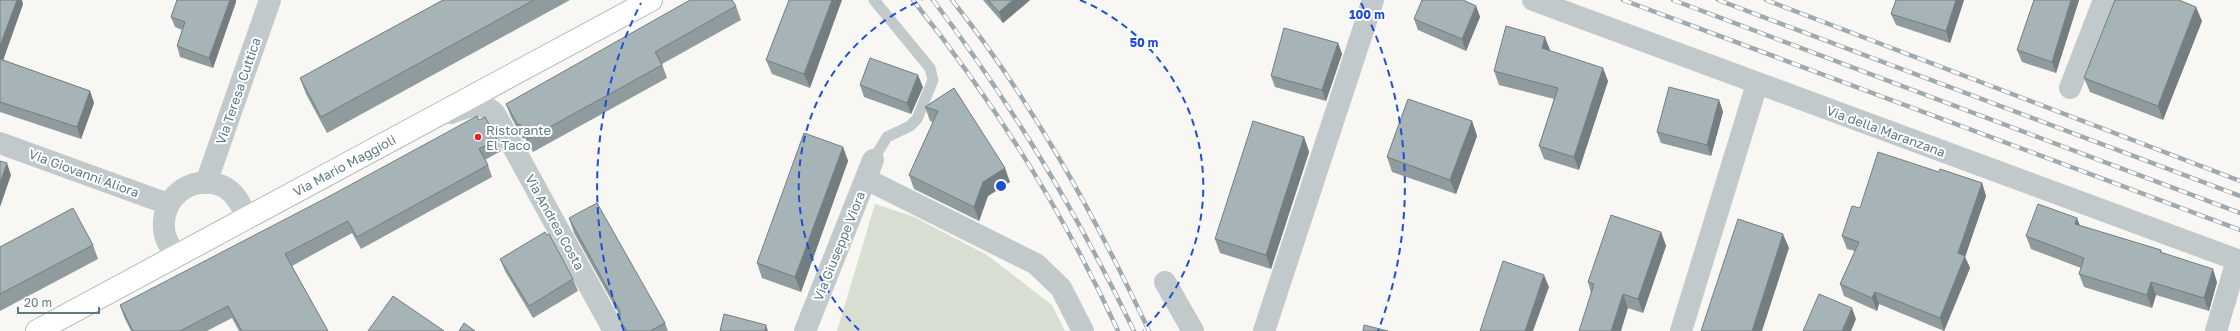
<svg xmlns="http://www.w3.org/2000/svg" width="2240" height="331" font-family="'Golos Text',sans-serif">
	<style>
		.green { fill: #d9ded3 }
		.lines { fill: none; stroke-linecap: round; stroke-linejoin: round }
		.secondary-casing { stroke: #b2bbbe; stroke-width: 24 }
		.lane { stroke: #c2c9cb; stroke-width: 11 }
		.street { stroke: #c2c9cb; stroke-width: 22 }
		.secondary { stroke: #fff; stroke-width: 22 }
		.rail-casing { stroke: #9eaaae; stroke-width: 4.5 }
		.rail { stroke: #fff; stroke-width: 3; stroke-dasharray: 9; stroke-linecap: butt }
		.wall { fill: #8f9b9d }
		.shaded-wall { fill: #747e80 }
		.building { fill: #a6b4b7; stroke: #747e80 }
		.ring { fill: none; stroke: #1d4ed8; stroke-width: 2; stroke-dasharray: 7 5 }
		.poi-dot { fill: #f41b18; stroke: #fff; stroke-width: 1.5 }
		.labels { text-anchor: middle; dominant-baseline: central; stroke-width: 4; stroke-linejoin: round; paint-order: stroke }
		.street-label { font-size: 13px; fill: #5f7a82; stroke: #fff }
		.poi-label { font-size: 13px; fill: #5f7a82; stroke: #fff; text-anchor: start }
		.centre { fill: #1d4ed8; stroke: #fff; stroke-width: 2 }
		.ring-label { font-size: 12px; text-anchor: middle; font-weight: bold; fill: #1d4ed8; stroke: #fff; stroke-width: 4; stroke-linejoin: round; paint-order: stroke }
	</style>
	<rect width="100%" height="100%" fill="#f8f7f4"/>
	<path class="green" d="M875,204L912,216L987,255L1052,305L1065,331H837Z"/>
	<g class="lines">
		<g class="secondary-casing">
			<g id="secondary">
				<path id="s1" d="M37,331L651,0"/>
			</g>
		</g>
		<path class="lane" d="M873,160L887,137L910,126L917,119L933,80L930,68L874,0"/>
		<g class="street">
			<path d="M1533,0L2240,261"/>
			<path d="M2070,88L2104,0"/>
			<path d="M451,113C466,108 482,99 495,114L614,331"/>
			<path d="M0,143L168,204"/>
			<path d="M866,179L1036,264L1061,288L1083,331"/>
			<path d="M206,183L270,0"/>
			<path d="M175,256C171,248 164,238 164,228C161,195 197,171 226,188C237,195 242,207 247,218"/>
			<path d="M1165,282L1193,331"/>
			<path d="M805,331L873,160"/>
			<path d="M1264,331L1373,0"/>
			<path d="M1681,331L1757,84"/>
			<path d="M2216,331L2237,260"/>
		</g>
		<use href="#secondary" class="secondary"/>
		<g class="rail-casing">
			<g id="rail">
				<path d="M913,0C994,102 1064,213 1118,331"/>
				<path d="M933,0C1013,106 1076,211 1134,331"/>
				<path d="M952,0C1032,101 1094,214 1149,331"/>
				<path d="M1623,0L2240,230"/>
				<path d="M1673,0L2240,213"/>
				<path d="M1718,0L2240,196"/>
				<path d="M1766,0L2240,181"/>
			</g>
		</g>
		<use href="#rail" class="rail"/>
	</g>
	<g class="wall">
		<path d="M0,0L23,4L3,60L90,91L94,103L81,139L0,112Z"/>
		<path d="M177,0H236V2L213,68L180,57L177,46L182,30L175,27L171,17Z"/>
		<path d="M443,0H570L327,133L306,94L300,78Z"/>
		<path d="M789,0L810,88L772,74L766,60Z"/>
		<path d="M983,0H1030L1003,23Z"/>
		<path d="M1896,0H1964L1950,43L1896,25L1891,14Z"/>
		<path d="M2034,0H2079L2056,73L2022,62L2017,50Z"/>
		<path d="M736,6L741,20L662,64L667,78L533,152L525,138L523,139L511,117L506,104Z"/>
		<path d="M1476,6L1480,17L1466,51L1418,30L1414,19Z"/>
		<path d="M2202,21L2163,120L2090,92L2084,78Z"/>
		<path d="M1338,43L1342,54L1326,101L1275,87L1271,76Z"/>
		<path d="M1550,50V51L1608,81L1579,170L1544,159L1539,146L1554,99L1499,85L1494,71Z"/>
		<path d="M860,85L923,87L911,114L864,97Z"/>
		<path d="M954,88L1010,182L988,196L979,221L914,189L909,175L933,122L930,121L925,107Z"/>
		<path d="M1719,100L1723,112L1711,156L1661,143L1657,132Z"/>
		<path d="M1472,121L1477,136L1456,194L1392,172L1387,157Z"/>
		<path d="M1304,137L1309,152L1271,269L1220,253L1215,239Z"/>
		<path d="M497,139L501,151L485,160L488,165L492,177L361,249L352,233L292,266L328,331H239L232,318L207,331H131L124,317L120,305Z"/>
		<path d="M843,147L848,161L801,292L762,278L757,263Z"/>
		<path d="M1939,172L1982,183L1986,196L1965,257L1970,268L1944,331L1879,304L1877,311L1844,296L1840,284L1855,251L1847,249L1842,236L1860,208Z"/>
		<path d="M569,218L665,323L668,331H625L620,320V316L574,233Z"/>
		<path d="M2077,218L2079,225L2161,250L2162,253L2217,282L2209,311L2156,295L2152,308L2084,287L2079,274L2081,268L2031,249L2026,236Z"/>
		<path d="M1661,232L1666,246L1643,313L1628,308L1591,293L1588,282Z"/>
		<path d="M93,245L98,259L0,311V247Z"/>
		<path d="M500,259L573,279L578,291L533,318L505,271Z"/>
	</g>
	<g class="shaded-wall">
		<path d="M17,0H22L23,4L0,69V46Z"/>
		<path d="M230,0H236V2L213,68L209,58Z"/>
		<path d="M832,0H842L810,88L804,74Z"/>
		<path d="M1013,0H1030L1003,23L999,12Z"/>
		<path d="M1956,0H1964L1950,43L1946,31Z"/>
		<path d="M2071,0H2079L2056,73L2052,62Z"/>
		<path d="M1476,6L1480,17L1466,51L1462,39Z"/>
		<path d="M2196,7L2202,21L2163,120L2158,106Z"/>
		<path d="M1545,37L1550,50L1547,62L1542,48Z"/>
		<path d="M1338,43L1342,54L1326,101L1322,90Z"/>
		<path d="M1603,68L1608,81L1579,170L1574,157Z"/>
		<path d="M918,75L923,87L911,114L907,103Z"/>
		<path d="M90,91L94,103L81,139L77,127Z"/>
		<path d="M1719,100L1723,112L1711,156L1707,145Z"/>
		<path d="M1472,121L1477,136L1456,194L1450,180Z"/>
		<path d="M1304,137L1309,152L1271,269L1266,255Z"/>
		<path d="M843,147L848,161L801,292L795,277Z"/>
		<path d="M7,163L11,175L0,207V183Z"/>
		<path d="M1005,168L1010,182L988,196L979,221L974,207L983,182Z"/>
		<path d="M1982,183L1986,196L1965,257L1970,268L1944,331L1940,318L1958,253Z"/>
		<path d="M2077,218L2082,231L2075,224Z"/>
		<path d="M1661,232L1666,246L1643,313L1638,299Z"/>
		<path d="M1783,234L1789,248L1762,331H1752Z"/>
		<path d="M2213,269L2217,282L2209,311L2204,298Z"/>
		<path d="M1544,275L1549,287L1533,331H1525Z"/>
		<path d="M2151,282L2156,295L2152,308L2147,295Z"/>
		<path d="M1875,292L1879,304L1877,311L1872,298Z"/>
		<path d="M1623,294L1628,308L1621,331H1611Z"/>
		<path d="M1852,308L1856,319L1851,331H1842Z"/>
		<path d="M766,325L768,331H765Z"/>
	</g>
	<g class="building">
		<path d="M0,0H17L0,46Z"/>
		<path d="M177,0H230L209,58L177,46L185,22L171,17Z"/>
		<path d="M443,0H534L321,117L300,78Z"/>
		<path d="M690,0H732L736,6L655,52L662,65L528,139L520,124L518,125L506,104Z"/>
		<path d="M789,0H832L804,74L766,60Z"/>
		<path d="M988,0H1013L999,12Z"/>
		<path d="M1422,0H1463L1476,6L1462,39L1414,19Z"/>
		<path d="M1896,0H1956L1946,31L1891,14Z"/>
		<path d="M2034,0H2071L2052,62L2017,50Z"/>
		<path d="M2115,0H2179L2196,7L2158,106L2084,78Z"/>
		<path d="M1506,26L1545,37L1542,48L1603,68L1574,157L1539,146L1558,88L1494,71Z"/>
		<path d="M1284,28L1338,43L1322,90L1271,76Z"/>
		<path d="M870,58L918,75L907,103L860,85Z"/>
		<path d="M0,59L90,91L77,127L0,102Z"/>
		<path d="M1669,87L1719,100L1707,145L1657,132Z"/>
		<path d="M954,88L1005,168L983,182L974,207L909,175L938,111L925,107Z"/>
		<path d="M1408,99L1472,121L1450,180L1387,157Z"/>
		<path d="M477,116L479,120L485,117L497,139L479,149L488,165L357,237L348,221L285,254L328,331H242L228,306L180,331H133L120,305L328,197Z"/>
		<path d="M1253,121L1304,137L1266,255L1215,239Z"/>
		<path d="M804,133L843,147L795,277L757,263Z"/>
		<path d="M1878,152L1939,172L1940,169L1982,183L1958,253L1965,256L1940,318L1875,292L1872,298L1840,284L1859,242L1842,236L1852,206L1860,208Z"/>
		<path d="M0,161L7,163L0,183Z"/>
		<path d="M597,203L665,323L650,331H627L620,320V311L569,218Z"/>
		<path d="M2038,204L2077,218L2075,224L2161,250L2160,252L2213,269L2204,298L2151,282L2147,295L2079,274L2084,258L2026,236Z"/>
		<path d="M73,208L93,245L0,294V247Z"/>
		<path d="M1611,215L1661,232L1638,299L1623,294L1611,331H1579L1594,284L1588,282Z"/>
		<path d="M1738,219L1783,234L1752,331H1701Z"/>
		<path d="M545,232L547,235L549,234L573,279L529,306L500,259Z"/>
		<path d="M1503,261L1544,275L1525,331H1480Z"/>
		<path d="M1819,294L1852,308L1842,331H1803Z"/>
		<path d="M393,296L444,331H368Z"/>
		<path d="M724,314L766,325L765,331H720Z"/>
		<path d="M464,323L475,331H459Z"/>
		<path d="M1364,325L1388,331H1363Z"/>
	</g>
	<g class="ring">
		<path d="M859 330A202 202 0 0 1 922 0M1080 0A202 202 0 0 1 1143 330"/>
		<path d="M624 331A404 404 0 0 1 641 3M1361 3A404 404 0 0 1 1378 331"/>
	</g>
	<circle class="poi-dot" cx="478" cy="137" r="4"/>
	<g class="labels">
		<g class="street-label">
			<text transform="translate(238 91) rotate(-71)">Via Teresa Cuttica</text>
			<text transform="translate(1886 131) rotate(20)">Via della Maranzana</text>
			<text stroke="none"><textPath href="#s1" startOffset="349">Via Mario Maggioli</textPath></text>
			<text transform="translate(84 173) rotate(20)">Via Giovanni Aliora</text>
			<text transform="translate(555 222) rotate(61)">Via Andrea Costa</text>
			<text transform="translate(839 246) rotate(-68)">Via Giuseppe Viora</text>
		</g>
		<g class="poi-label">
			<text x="486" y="130">Ristorante<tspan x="486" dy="15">El Taco</tspan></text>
		</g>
	</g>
	<circle cx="1001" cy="186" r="6" class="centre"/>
	<g class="ring-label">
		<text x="1367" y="19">100 m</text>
		<text x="1144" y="47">50 m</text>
	</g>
	<path d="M18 307v6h81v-6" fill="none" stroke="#5f7a82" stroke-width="2"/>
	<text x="24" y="307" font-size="12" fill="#5f7a82" stroke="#ffffff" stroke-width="3" paint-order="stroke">20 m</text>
</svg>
